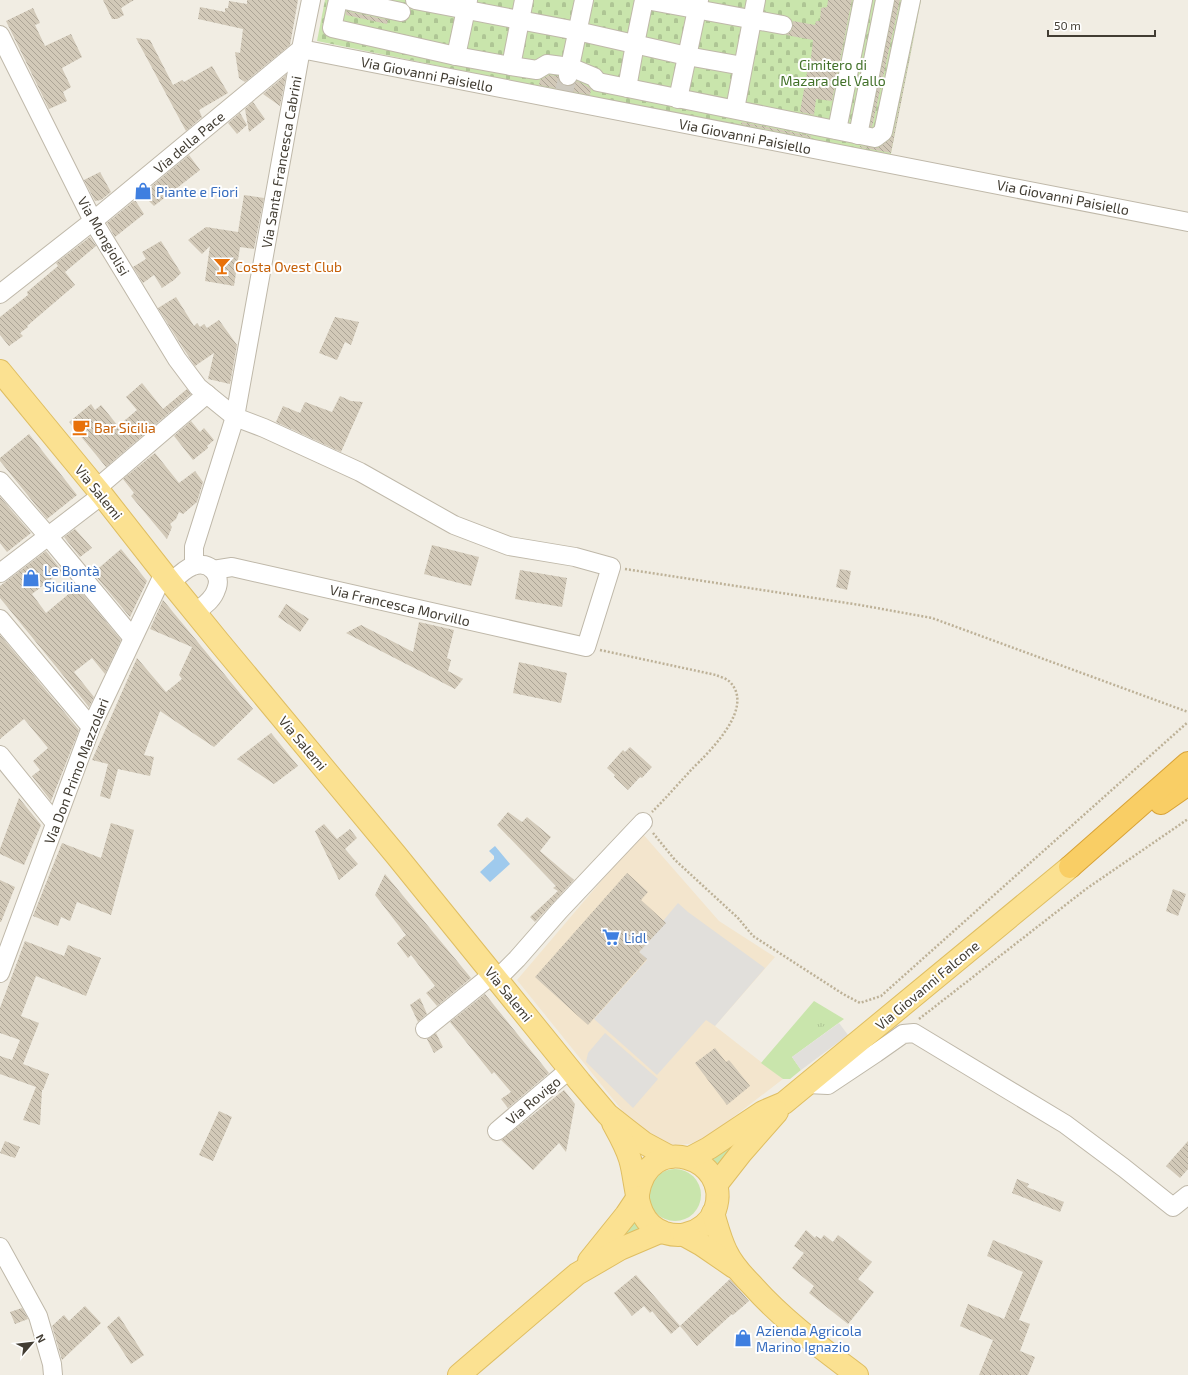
<svg xmlns="http://www.w3.org/2000/svg" width="1188" height="1375" font-family="'Exo 2',sans-serif">
	<style>
		.commercial { fill: #f3e5cd }
		.grass { fill: #c9e5ac }
		.cemetery { fill: url(#cemetery-stones) }
		.park { fill: url(#park-tufts) }
		.parking { fill: #e1dfdb }
		.water { fill: #9fcaed }
		.building { fill: url(#building-back-hatch) }
		.lines { fill: none; stroke-linecap: round; stroke-linejoin: round }
		.minor-tunnel { stroke: #cecac0; stroke-width: 18; stroke-dasharray: 18 9; stroke-linecap: butt }
		.minor-casing { stroke: #bfb8a9; stroke-width: 20 }
		.major-casing { stroke: #dfbe62; stroke-width: 24 }
		.highway-casing { stroke: #d8a236; stroke-width: 24 }
		.path { stroke: #bdb197; stroke-width: 2.5; stroke-dasharray: 2 2; stroke-linecap: butt }
		.minor { stroke: #fff; stroke-width: 18 }
		.major { stroke: #fbe191; stroke-width: 22 }
		.highway { stroke: #f9ce65; stroke-width: 22 }
		.labels { text-anchor: middle; dominant-baseline: central; stroke-width: 4; stroke-linejoin: round; paint-order: stroke }
		.park-label { font-size: 14px; fill: #427129; stroke: #fff }
		.street-label { font-size: 14px; fill: #423d33; stroke: #fff }
		.shop-label { font-size: 14px; fill: #366cbe; stroke: #fff; text-anchor: start }
		.food-label { font-size: 14px; fill: #c56008; stroke: #fff; text-anchor: start }
	</style>
	<defs>
		<pattern id="cemetery-stones" width="16" height="16" patternUnits="userSpaceOnUse"><rect width="16" height="16" fill="#c9e5ac"/><path d="M2 7V4a2 2 0 0 1 4 0v3zM10 15v-3a2 2 0 0 1 4 0v3z" fill="#aec594"/></pattern>
		<pattern id="park-tufts" width="24" height="20" patternUnits="userSpaceOnUse"><rect width="24" height="20" fill="#c9e5ac"/><path d="M3 7l-1-3M5 7V3M7 7l1-3M15 17l-1-3M17 17v-4M19 17l1-3" fill="none" stroke="#aec594"/></pattern>
		<pattern id="building-back-hatch" width="6" height="6" patternUnits="userSpaceOnUse"><rect width="6" height="6" fill="#d2c9b8"/><path d="M-1 5l2 2M0 0l6 6M5-1l2 2" fill="none" stroke="#aca496"/></pattern>
	</defs>
	<rect width="100%" height="100%" fill="#f1ede3"/>
	<path class="commercial" d="M642,833L719,921L775,957L715,1026L783,1079L714,1132L701,1140L689,1144L679,1145L667,1144L655,1140L629,1119L517,980Z"/>
	<g class="grass">
		<path d="M814,1001L844,1019L792,1057L801,1070L790,1079H783L761,1063Z"/>
		<path d="M740,1136L716,1171L708,1162L717,1153Z"/>
		<circle cx="675" cy="1195" r="26"/>
		<path d="M633,1219L645,1230L614,1242Z"/>
	</g>
	<path class="cemetery" d="M325,0H921L890,158L317,41Z"/>
	<path class="park" d="M822,1012L829,1022L814,1034L807,1024Z"/>
	<g class="parking">
		<path d="M678,903L688,912L765,968L715,1026L706,1020L657,1075L594,1019L647,960L639,952L665,923L663,921Z"/>
		<path d="M839,1023L848,1035L801,1070L792,1057Z"/>
		<path d="M605,1033L658,1079L633,1108L586,1062L588,1053Z"/>
	</g>
	<path class="water" d="M495,846L510,864L490,882L480,872L494,859V856L489,851Z"/>
	<g class="building">
		<path d="M103,0H134L121,8L124,15L117,19H112Z"/>
		<path d="M247,0H298L290,45L245,82L239,78L235,52L240,53L243,29L198,19L200,7L225,12V8H228L229,1L247,4Z"/>
		<path d="M828,0H852L832,101L816,99L814,115L800,112L808,67H810L813,40L786,35L791,31L793,26V21L815,25L816,21H820L821,8L827,7Z"/>
		<path d="M895,0H900L872,127L870,126Z"/>
		<path d="M33,8L40,23L35,25L45,46L71,34L82,57L62,68L71,87L63,92L67,101L49,109L6,21Z"/>
		<path d="M346,11L388,20L387,24L346,15Z"/>
		<path d="M918,17L891,153L859,147L860,146L878,148L889,140L893,135Z"/>
		<path d="M136,38L150,40L173,85L182,80L184,82L212,66L228,93L199,110L202,117L186,131Z"/>
		<path d="M286,75L280,106L263,94Z"/>
		<path d="M549,75L558,76L561,84L565,86H572L577,81L587,86L591,89L590,95L539,85L540,80Z"/>
		<path d="M253,102L265,119L249,132L245,109Z"/>
		<path d="M240,113L247,125L237,134L228,123Z"/>
		<path d="M742,122L811,136V138L741,124Z"/>
		<path d="M189,155L200,170L154,206L142,194Z"/>
		<path d="M100,172L111,192L101,200L95,201L84,180Z"/>
		<path d="M244,195L264,198L254,249L240,247L234,286L205,281L210,246L202,254L188,240L206,227L238,232Z"/>
		<path d="M135,200L144,214L115,237L107,223Z"/>
		<path d="M90,237L96,246L65,272L75,285L27,326L28,327L20,333L23,336L9,346L0,335V317L28,295L27,292L58,266L56,263Z"/>
		<path d="M161,241L181,273L174,280L162,288L154,275L143,283L133,267L146,259L142,252Z"/>
		<path d="M176,297L194,326L197,323L200,327L204,324L207,328L219,320L237,345L230,384L208,379L214,353L195,366L185,351L158,308Z"/>
		<path d="M335,317L359,322L351,345L345,342L337,360L319,353Z"/>
		<path d="M142,383L163,409L187,389L191,394L106,467L69,422L91,404L95,410L101,405L118,426L137,410L126,397Z"/>
		<path d="M340,396L351,401L363,402L341,452L276,422L283,406L300,413L305,402L332,412Z"/>
		<path d="M191,421L200,432L204,428L214,440L207,446L208,448L193,460L174,436Z"/>
		<path d="M29,434L77,495L47,519L0,461V458Z"/>
		<path d="M155,453L179,483L195,471L203,482L197,502L183,514L179,512L176,519L170,524L172,527L167,539L131,496L134,493L123,479Z"/>
		<path d="M0,497L31,533L7,552L0,543Z"/>
		<path d="M75,529L92,548L80,557L64,537Z"/>
		<path d="M432,545L479,557L471,586L424,574Z"/>
		<path d="M121,549L147,581L130,617L93,573Z"/>
		<path d="M46,551L62,571L32,594L46,613L77,587L121,640L105,674L92,658L74,672L94,697L89,707L0,598V586Z"/>
		<path d="M840,569L851,571L847,590L836,587Z"/>
		<path d="M520,570L567,578L562,607L515,599Z"/>
		<path d="M163,600L253,709L214,747L160,711L144,755L154,757L150,776L118,769L110,799L100,796L108,764L92,760L137,658L166,692L182,679L179,675L192,647L150,629Z"/>
		<path d="M286,604L309,619L300,632L278,617Z"/>
		<path d="M419,622L454,630L447,658L451,660L448,671L463,679L455,689L346,633L361,625L413,652Z"/>
		<path d="M0,635L79,730L51,801L32,776L40,770L33,761L48,748L24,719L0,739Z"/>
		<path d="M519,662L567,673L561,703L513,693Z"/>
		<path d="M271,733L298,766L274,784L237,759Z"/>
		<path d="M630,747L652,767L642,778L640,777L628,790L614,777L615,775L607,768L623,750L625,752Z"/>
		<path d="M19,798L41,825L24,865L0,854V849Z"/>
		<path d="M508,812L522,822L527,817L551,837L540,851L574,880L535,922L530,917L558,891L553,888L556,886L497,825Z"/>
		<path d="M111,823L134,830L111,915L77,902L70,921L61,917L58,926L33,916L62,843L101,858Z"/>
		<path d="M324,824L337,839L350,829L357,838L345,849L358,864L339,880L315,831Z"/>
		<path d="M627,873L648,892L641,900L666,923L639,952L647,959L588,1025L535,977Z"/>
		<path d="M385,874L471,978L437,1006L426,993L435,986L411,955L408,958L397,943L406,935L375,895Z"/>
		<path d="M0,880L15,887L1,922H0Z"/>
		<path d="M1173,889L1186,894L1178,916L1166,911Z"/>
		<path d="M25,941L64,956L68,945L101,958L86,996L36,976L21,1016L39,1023L23,1064L49,1074L43,1090H42L40,1125L23,1120L36,1087L0,1074V1056L12,1060L20,1040L0,1033V1008Z"/>
		<path d="M485,994L549,1073L508,1108L501,1099L511,1092L494,1072L492,1074L450,1022Z"/>
		<path d="M420,998L427,1014L418,1022L410,1005Z"/>
		<path d="M436,1033L443,1047L434,1053L427,1039Z"/>
		<path d="M715,1048L726,1062L729,1060L750,1086L727,1105L695,1063Z"/>
		<path d="M564,1090L575,1104L566,1152L559,1143L533,1170L501,1140Z"/>
		<path d="M219,1111L232,1117L213,1161L199,1155Z"/>
		<path d="M5,1141L20,1147L15,1158L0,1153Z"/>
		<path d="M1188,1141V1169L1180,1178L1166,1166Z"/>
		<path d="M1017,1179L1029,1184L1027,1187L1064,1202L1060,1212L1012,1193Z"/>
		<path d="M806,1230L815,1238L816,1236L821,1239L824,1235L833,1242L838,1235L872,1262L858,1279L874,1292L848,1324L809,1293L814,1286L792,1268L804,1253L794,1246Z"/>
		<path d="M993,1240L1043,1261L1019,1320L1030,1324L1020,1351L1035,1357L1028,1375H979L993,1340L960,1326L968,1304L1004,1319L1023,1272L987,1256Z"/>
		<path d="M636,1275L680,1326L671,1334L652,1311L650,1313L644,1306L632,1316L614,1293Z"/>
		<path d="M730,1279L749,1301L733,1315L732,1314L697,1346L680,1326Z"/>
		<path d="M85,1306L101,1323L62,1360L52,1326L64,1315L69,1321Z"/>
		<path d="M22,1308L28,1319L15,1324L10,1312Z"/>
		<path d="M119,1316L144,1355L131,1364L107,1327Z"/>
	</g>
	<g class="lines">
		<path class="minor-tunnel" d="M564,91L568,76"/>
		<g class="minor-casing">
			<g id="minor">
				<path d="M338,0L332,28L456,56L511,66L537,70L547,64L570,67L594,77L598,82L875,138L883,132L911,0"/>
				<path d="M345,0L401,12"/>
				<path d="M415,0L577,31L687,56L743,66"/>
				<path d="M646,0L783,25"/>
				<path d="M0,35L93,221L177,359L198,387L235,417L264,428L360,472L454,525L509,546L575,557L611,567L586,647L232,567L213,570"/>
				<path d="M456,56L468,0"/>
				<path d="M511,66L524,0"/>
				<path d="M568,76L584,0"/>
				<path d="M627,88L635,44L644,0"/>
				<path d="M678,99L699,0"/>
				<path d="M735,109L756,0"/>
				<path d="M837,130L863,0"/>
				<path d="M858,135L885,0"/>
				<path d="M0,294L93,221L301,49L311,0"/>
				<path d="M0,481L48,536L132,637"/>
				<path d="M97,488L207,394"/>
				<path d="M194,565V547L235,417L301,49L1188,222"/>
				<path d="M0,573L102,495"/>
				<path d="M171,583C177,577 184,569 193,566C209,560 223,575 216,590C213,600 203,606 195,613"/>
				<path d="M0,619L91,727"/>
				<path d="M0,755L55,823"/>
				<path d="M0,973L91,727L164,573"/>
				<path d="M497,979L517,959L559,911L643,822"/>
				<path d="M425,1029L493,974"/>
				<path d="M807,1084L828,1085L876,1053L903,1034L914,1033L1065,1124L1124,1168L1173,1207L1188,1195"/>
				<path d="M497,1131L570,1069"/>
				<path d="M0,1247L38,1316L52,1364L53,1375"/>
			</g>
		</g>
		<g class="major-casing">
			<g id="major">
				<path d="M0,371L102,495L171,583L219,642L396,855L580,1082L608,1115L627,1130L644,1143L670,1157"/>
				<path d="M613,1123C619,1134 626,1146 630,1159C638,1185 633,1223 665,1233C672,1235 679,1236 686,1234C699,1231 710,1222 715,1210C733,1158 648,1129 638,1194"/>
				<path d="M690,1158L709,1148L763,1112L784,1103L1070,867"/>
				<path d="M716,1185L741,1153L777,1112"/>
				<path d="M713,1213C717,1226 720,1239 726,1251C732,1264 742,1275 752,1285C783,1320 820,1347 857,1375"/>
				<path d="M684,1235L702,1245L734,1267"/>
				<path d="M589,1261L626,1215L638,1197"/>
				<path d="M459,1375L577,1274L620,1249L660,1232"/>
			</g>
		</g>
		<g class="highway-casing">
			<g id="highway">
				<path d="M1161,803L1188,784"/>
				<path d="M1070,867L1188,763"/>
			</g>
		</g>
		<g class="path">
			<path d="M625,569L860,605L932,618L1188,712"/>
			<path d="M600,650L716,675C720,677 726,678 730,682C755,708 710,751 692,769C679,783 666,798 652,812"/>
			<path d="M653,833L675,860L738,918L753,936L843,994L860,1003L881,996L1188,722"/>
			<path d="M919,1019L1086,889L1188,819"/>
		</g>
		<use href="#minor" class="minor"/>
		<use href="#major" class="major"/>
		<use href="#highway" class="highway"/>
	</g>
	<defs>
		<g id="shop-bare" transform="scale(1.38)"><path d="M-5-2.5h2.3a2.7 3.5 0 0 1 5.4 0H5L5.5 6h-11ZM-1.5-2.5h3a1.5 2.3 0 0 0-3 0Z" fill="#3f7fe0" stroke="#fff" stroke-width="2.5" paint-order="stroke"/></g>
		<g id="bar-bare" transform="scale(1.38)"><path d="M-6-5H6L.8 .8V4.5H3.5V6h-7V4.5H-.8V.8Z" fill="#e8710a" stroke="#fff" stroke-width="2.5" paint-order="stroke"/></g>
		<g id="cafe-bare" transform="scale(1.38)"><path d="M-5.5-4.5H6V0H3Q3 3.5 0 3.5H-2.5Q-5.5 3.5-5.5 0ZM3-3.2v2h1.7v-2ZM-6 4.5H4V6H-6Z" fill="#e8710a" stroke="#fff" stroke-width="2.5" paint-order="stroke"/></g>
		<g id="supermarket-bare" transform="scale(1.38)"><path d="M-6-5.5h2.5l.6 2H6L4.5 2H-2.5L-4.4-4H-6ZM-1.5 3.2a1.3 1.3 0 1 0 .1 0ZM3 3.2a1.3 1.3 0 1 0 .1 0Z" fill="#3f7fe0" stroke="#fff" stroke-width="2.5" paint-order="stroke"/></g>
	</defs>
	<g fill-rule="evenodd">
		<use href="#shop-bare" x="143" y="191"/>
		<use href="#bar-bare" x="222" y="266"/>
		<use href="#cafe-bare" x="81" y="427"/>
		<use href="#shop-bare" x="31" y="578"/>
		<use href="#supermarket-bare" x="611" y="937"/>
		<use href="#shop-bare" x="743" y="1338"/>
	</g>
	<g class="labels">
		<g class="park-label">
			<text x="833" y="64">Cimitero di<tspan x="833" dy="16">Mazara del Vallo</tspan></text>
		</g>
		<g class="street-label">
			<text transform="translate(427 74) rotate(11)">Via Giovanni Paisiello</text>
			<text transform="translate(745 136) rotate(11)">Via Giovanni Paisiello</text>
			<text transform="translate(189 142) rotate(-40)">Via della Pace</text>
			<text transform="translate(281 162) rotate(-80)">Via Santa Francesca Cabrini</text>
			<text transform="translate(1063 197) rotate(11)">Via Giovanni Paisiello</text>
			<text transform="translate(104 236) rotate(60)">Via Mongiolisi</text>
			<text transform="translate(99 492) rotate(51)">Via Salemi</text>
			<text transform="translate(400 605) rotate(13)">Via Francesca Morvillo</text>
			<text transform="translate(303 743) rotate(50)">Via Salemi</text>
			<text transform="translate(76 771) rotate(-69)">Via Don Primo Mazzolari</text>
			<text transform="translate(927 985) rotate(-40)">Via Giovanni Falcone</text>
			<text transform="translate(509 994) rotate(51)">Via Salemi</text>
			<text transform="translate(533 1100) rotate(-40)">Via Rovigo</text>
		</g>
		<g class="shop-label">
			<text x="156" y="191">Piante e Fiori</text>
			<text x="44" y="570">Le Bontà<tspan x="44" dy="16">Siciliane</tspan></text>
			<text x="624" y="937">Lidl</text>
			<text x="756" y="1330">Azienda Agricola<tspan x="756" dy="16">Marino Ignazio</tspan></text>
		</g>
		<g class="food-label">
			<text x="235" y="266">Costa Ovest Club</text>
			<text x="94" y="427">Bar Sicilia</text>
		</g>
	</g>
	<g transform="translate(32 1343) rotate(62)" stroke="#ffffff" stroke-width="3" paint-order="stroke">
	<path d="M0-3L7 15L0 10L-7 15Z" fill="#423d33"/>
	<text y="-6" font-size="11" font-weight="bold" text-anchor="middle" fill="#423d33">N</text>
	</g>
	<path d="M1048 30v6h107v-6" fill="none" stroke="#423d33" stroke-width="2"/>
	<text x="1054" y="30" font-size="12" fill="#423d33" stroke="#ffffff" stroke-width="3" paint-order="stroke">50 m</text>
</svg>
